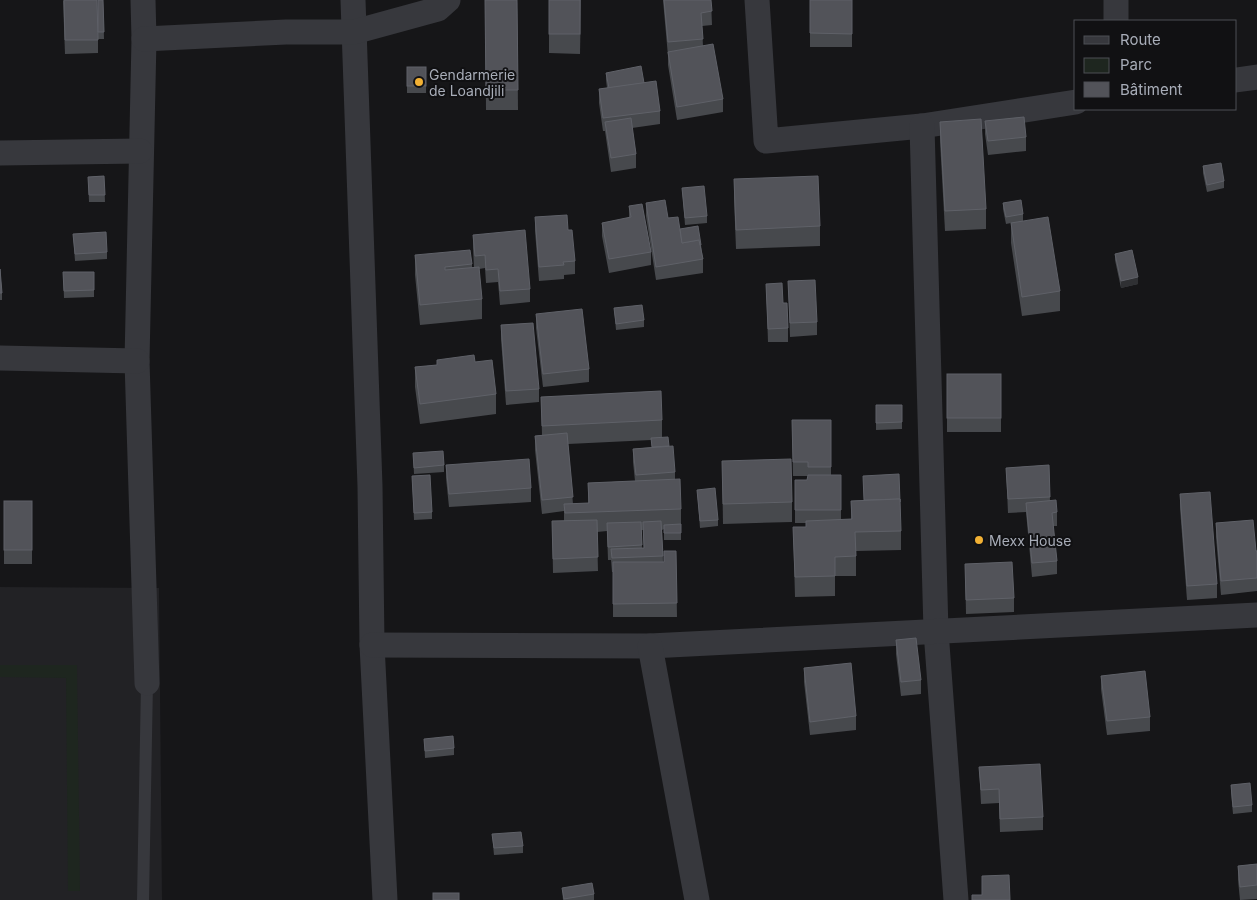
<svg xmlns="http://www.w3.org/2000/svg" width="1257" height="900" font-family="Inter,sans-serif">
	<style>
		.built { fill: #222225 }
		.green { fill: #1e261f }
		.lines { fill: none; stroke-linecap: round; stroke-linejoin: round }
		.lane { stroke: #37383d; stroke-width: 12 }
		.street { stroke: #37383d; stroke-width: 25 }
		.wall { fill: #47494d; fill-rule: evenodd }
		.shaded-wall { fill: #2f3033 }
		.building { fill: #525359; stroke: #5f6168 }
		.poi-dot { fill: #f2b134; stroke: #111113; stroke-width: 2 }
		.labels { text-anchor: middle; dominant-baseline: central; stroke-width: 4; stroke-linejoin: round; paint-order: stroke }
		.poi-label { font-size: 14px; fill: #a8adb8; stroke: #111113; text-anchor: start }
	</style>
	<rect width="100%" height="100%" fill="#161618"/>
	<path class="built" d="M0,587L159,588L162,900H0Z"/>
	<path class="green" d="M0,665H77L80,891H68L66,678L0,677Z"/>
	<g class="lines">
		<path class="lane" d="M143,900L147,683"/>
		<g class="street">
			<path d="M143,0L144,39L137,361L147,683"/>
			<path d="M353,0L370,486L372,645L385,900"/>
			<path d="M757,0L766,141L922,126L1076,102"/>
			<path d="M1116,21V0"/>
			<path d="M144,39L286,32H354L438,9L448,0"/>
			<path d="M1236,80L1257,77"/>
			<path d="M922,126L936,631L956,900"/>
			<path d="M0,153L140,151"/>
			<path d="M0,358L137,361"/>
			<path d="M372,645L650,646L1257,615"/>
			<path d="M650,646L697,900"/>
		</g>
	</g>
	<g class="wall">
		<path d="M63,0L98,40V53L65,54Z"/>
		<path d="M98,0H103L104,39H98Z"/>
		<path d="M485,0H517L518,110H486Z"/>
		<path d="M549,0H581L580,54L549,53Z"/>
		<path d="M663,0H711L712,25L702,26L703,46L723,99V112L677,120L668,65V56Z"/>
		<rect x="810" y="0" width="42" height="47"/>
		<rect x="407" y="67" width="19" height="26"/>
		<path d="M606,73L644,83L660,111V124L632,128L636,154V168L611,172L605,131H603L599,103V89L607,88L606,80Z"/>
		<path d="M985,121L1026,137V151L988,155L985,134Z"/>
		<path d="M940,122L986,209V229L945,231L940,141Z"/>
		<path d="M1203,166L1224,181V188L1207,192L1203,173Z"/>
		<path d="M104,176L105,202H89L88,177Z"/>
		<path d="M734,179L820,226V246L736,249L734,199Z"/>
		<path d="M682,188L707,216V223L685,225Z"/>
		<path d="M646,203L668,218L680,235V229L701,245L703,259V273L656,280L646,216Z"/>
		<path d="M1003,203L1023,214V221L1060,291V311L1022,316L1011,243V223L1006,224L1003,209Z"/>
		<path d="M629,206L651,252V265L609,273L602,236V223L629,218Z"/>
		<path d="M535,217L568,230L575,261V274L564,275V279L539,281L535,231Z"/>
		<path d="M73,234L107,252V259L75,261Z"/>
		<path d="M473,235L530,289V302L500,305L498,282L486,283L485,268L479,269L482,299V319L420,325L415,275V255L472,264V268H474L473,248Z"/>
		<path d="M1115,254L1138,284L1121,288L1115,260Z"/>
		<path d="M0,269L2,293V300H0Z"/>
		<path d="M63,272H94V297L64,298Z"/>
		<path d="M788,281L817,322V335L790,337Z"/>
		<path d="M766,284L783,303L788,328V342H768Z"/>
		<path d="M614,308L644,320V327L616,330Z"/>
		<path d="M536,314L589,369V382L543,387L536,328Z"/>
		<path d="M501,325L539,389V402L506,405L501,339Z"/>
		<path d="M437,360L475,362L496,394V414L420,424L415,387V367L437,365Z"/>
		<rect x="947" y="374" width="54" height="58"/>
		<path d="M541,397L662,420V437L669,446L675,472V480L681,509V540H664V529L662,530L663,562H664L676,551L677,617H613V572H612L611,560H608L607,531L597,532L598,571L553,573L552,521H564V511L542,514L535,450V436L542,435ZM651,440L652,447L633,449V462L635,481L588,483V503L573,504L568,444ZM641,530H643L644,548H642Z"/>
		<path d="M876,405H902V429L876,430Z"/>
		<path d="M792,420H831V475H841V520L851,519V501L864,500L863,476L901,531V550L856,551V576H835V596L795,597L793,527H806V523H795V480H807L808,476H793Z"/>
		<path d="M413,453L444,465V472L414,474Z"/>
		<path d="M722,461L792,502V522L723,524Z"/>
		<path d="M446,465L531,488V502L449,507L446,478Z"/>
		<path d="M1049,465L1050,501L1057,512V526H1053L1057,561V574L1032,577L1026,512L1008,513L1006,468Z"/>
		<path d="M412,476L432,512V519L414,520Z"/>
		<path d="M697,490L718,520V526L700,528Z"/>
		<path d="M1180,494L1217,584V598L1187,600L1180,508Z"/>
		<rect x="4" y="501" width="28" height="63"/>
		<path d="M1216,523L1257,551V591L1221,595L1216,537Z"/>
		<path d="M965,564L1014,598V612L966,614Z"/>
		<path d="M896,640L921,680V694L901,696L896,654Z"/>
		<path d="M804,668L856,716V730L810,735L804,682Z"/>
		<path d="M1101,676L1150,717V731L1107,735L1101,689Z"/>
		<path d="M424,739L454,748V755L425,758Z"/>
		<path d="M979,767L1043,817V830L1000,832L999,803L981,804Z"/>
		<path d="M1231,785L1252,805V812L1233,814L1231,792Z"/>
		<path d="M492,834L523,846V853L494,855Z"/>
		<path d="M1257,864V899L1240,900L1238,880V866Z"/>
		<path d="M562,888L594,894V900H563Z"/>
	</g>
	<path class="shaded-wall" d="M1138,277V284L1121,288V281Z"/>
	<g class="building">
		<path d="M64,0H97L98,40H65Z"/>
		<path d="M98,0H103L104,32H98Z"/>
		<path d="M485,0H517L518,90H486Z"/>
		<rect x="549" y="0" width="31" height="34"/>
		<path d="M664,0H711L712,11L701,13L703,39L668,42Z"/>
		<path d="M810,0H852V34L810,33Z"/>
		<path d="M713,44L723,99L677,107L668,52Z"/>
		<path d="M641,66L644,83L609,88L606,73Z"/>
		<rect x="407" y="67" width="19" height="19"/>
		<path d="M656,81L660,111L603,118L599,89Z"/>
		<path d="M1024,117L1026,137L988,141L985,121Z"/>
		<path d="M631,118L636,154L611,158L605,122Z"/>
		<path d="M981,119L986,209L945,211L940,122Z"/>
		<path d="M1221,163L1224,181L1207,185L1203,166Z"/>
		<path d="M104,176L105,195H89L88,177Z"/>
		<path d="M818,176L820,226L736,230L734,179Z"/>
		<path d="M704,186L707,216L685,218L682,188Z"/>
		<path d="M665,200L668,218L678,217L682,243L699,240L703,259L656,267L646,203Z"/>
		<path d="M1021,200L1023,214L1006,217L1003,203Z"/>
		<path d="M642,204L651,252L609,259L602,223L631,217L629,206Z"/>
		<path d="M567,215L568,230H572L575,261L563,262L564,265L539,267L535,217Z"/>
		<path d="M1048,217L1060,291L1022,297L1011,223Z"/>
		<path d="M698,226L701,245H700L699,240L682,243L680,229Z"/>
		<path d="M525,230L530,289L500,291L498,269L486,270L485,255L475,256L473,235Z"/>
		<path d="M106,232L107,252L75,254L73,234Z"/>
		<path d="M470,250L472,264L445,267V270L479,267L482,299L420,305L415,255Z"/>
		<path d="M1132,250L1138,277L1121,281L1115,254Z"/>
		<path d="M0,269L2,293H0Z"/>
		<path d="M63,272H94V290L64,291Z"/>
		<path d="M815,280L817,322L790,323L788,281Z"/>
		<path d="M782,283L783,303H787L788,328L768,329L766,284Z"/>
		<path d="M642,305L644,320L616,324L614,308Z"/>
		<path d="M582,309L589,369L543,374L536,314Z"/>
		<path d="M533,323L539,389L506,391L501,325Z"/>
		<path d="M474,355L475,362L492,360L496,394L420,404L415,367L437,365V360Z"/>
		<rect x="947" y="374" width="54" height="44"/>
		<path d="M661,391L662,420L542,426L541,397Z"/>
		<path d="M876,405H902V422L876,423Z"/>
		<path d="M792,420H831V467H808V462H793Z"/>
		<path d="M567,433L573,497L542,500L535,436Z"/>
		<path d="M668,437L669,446L652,447L651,438Z"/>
		<path d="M673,446L675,472L636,475L633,449Z"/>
		<path d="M443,451L444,465L414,468L413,453Z"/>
		<path d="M529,459L531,488L449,494L446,465Z"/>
		<path d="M791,459L792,502L723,504L722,461Z"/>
		<path d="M1049,465L1050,497L1008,499L1006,468Z"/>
		<path d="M899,474L900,502V499L864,500L863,476Z"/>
		<path d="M430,475L432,512L414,513L412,476Z"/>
		<path d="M808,475H841V510H795V480H807Z"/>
		<path d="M680,479L681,509L565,513L564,504L589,503L588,483Z"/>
		<path d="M715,488L718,520L700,521L697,490Z"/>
		<path d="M1210,492L1217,584L1187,586L1180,494Z"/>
		<path d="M900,499L901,531L855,532L856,556L835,557V576L795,577L793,527H806V521L852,519L851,501Z"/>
		<path d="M1056,500L1057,512L1052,513L1057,561L1032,563L1026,503Z"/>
		<rect x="4" y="501" width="28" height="49"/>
		<path d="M597,520L598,557L553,559L552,521Z"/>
		<path d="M1253,520L1256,551H1257V578L1221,581L1216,523Z"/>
		<path d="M661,521L663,556L612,558L611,549L644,548L643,522Z"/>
		<path d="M641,522L642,545L608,547L607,523Z"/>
		<path d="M681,524V533H664V525Z"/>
		<path d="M664,551H676L677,603L613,604V562H664Z"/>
		<path d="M1012,562L1014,598L966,600L965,564Z"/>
		<path d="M916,638L921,680L901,682L896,640Z"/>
		<path d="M851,663L856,716L810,722L804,668Z"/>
		<path d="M1145,671L1150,717L1107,721L1101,676Z"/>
		<path d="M453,736L454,748L425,751L424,739Z"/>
		<path d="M1040,764L1043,817L1000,819L999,789L981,790L979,767Z"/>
		<path d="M1250,783L1252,805L1233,807L1231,785Z"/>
		<path d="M521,832L523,846L494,848L492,834Z"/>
		<path d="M1257,864V885L1240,887L1238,866Z"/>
		<path d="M1009,875L1010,900H972V895H982V876Z"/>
		<path d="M592,883L594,894L564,899L562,888Z"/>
		<rect x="433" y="893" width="26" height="7"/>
	</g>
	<g class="poi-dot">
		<circle cx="419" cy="82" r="5"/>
		<circle cx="979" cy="540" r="5"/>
	</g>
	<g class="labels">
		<g class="poi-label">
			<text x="429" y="74">Gendarmerie<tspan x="429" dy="16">de Loandjili</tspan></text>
			<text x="989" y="540">Mexx House</text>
		</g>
	</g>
	<rect x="1074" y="20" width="162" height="90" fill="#111113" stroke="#4d4f55"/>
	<rect x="1084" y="36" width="25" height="8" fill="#37383d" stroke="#4d4f55"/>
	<text x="1120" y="45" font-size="15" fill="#a8adb8">Route</text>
	<rect x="1084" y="58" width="25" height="15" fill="#1e261f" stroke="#4d4f55"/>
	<text x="1120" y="70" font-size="15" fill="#a8adb8">Parc</text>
	<rect x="1084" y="82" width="25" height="15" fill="#525359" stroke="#4d4f55"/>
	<text x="1120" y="95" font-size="15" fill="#a8adb8">Bâtiment</text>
</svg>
